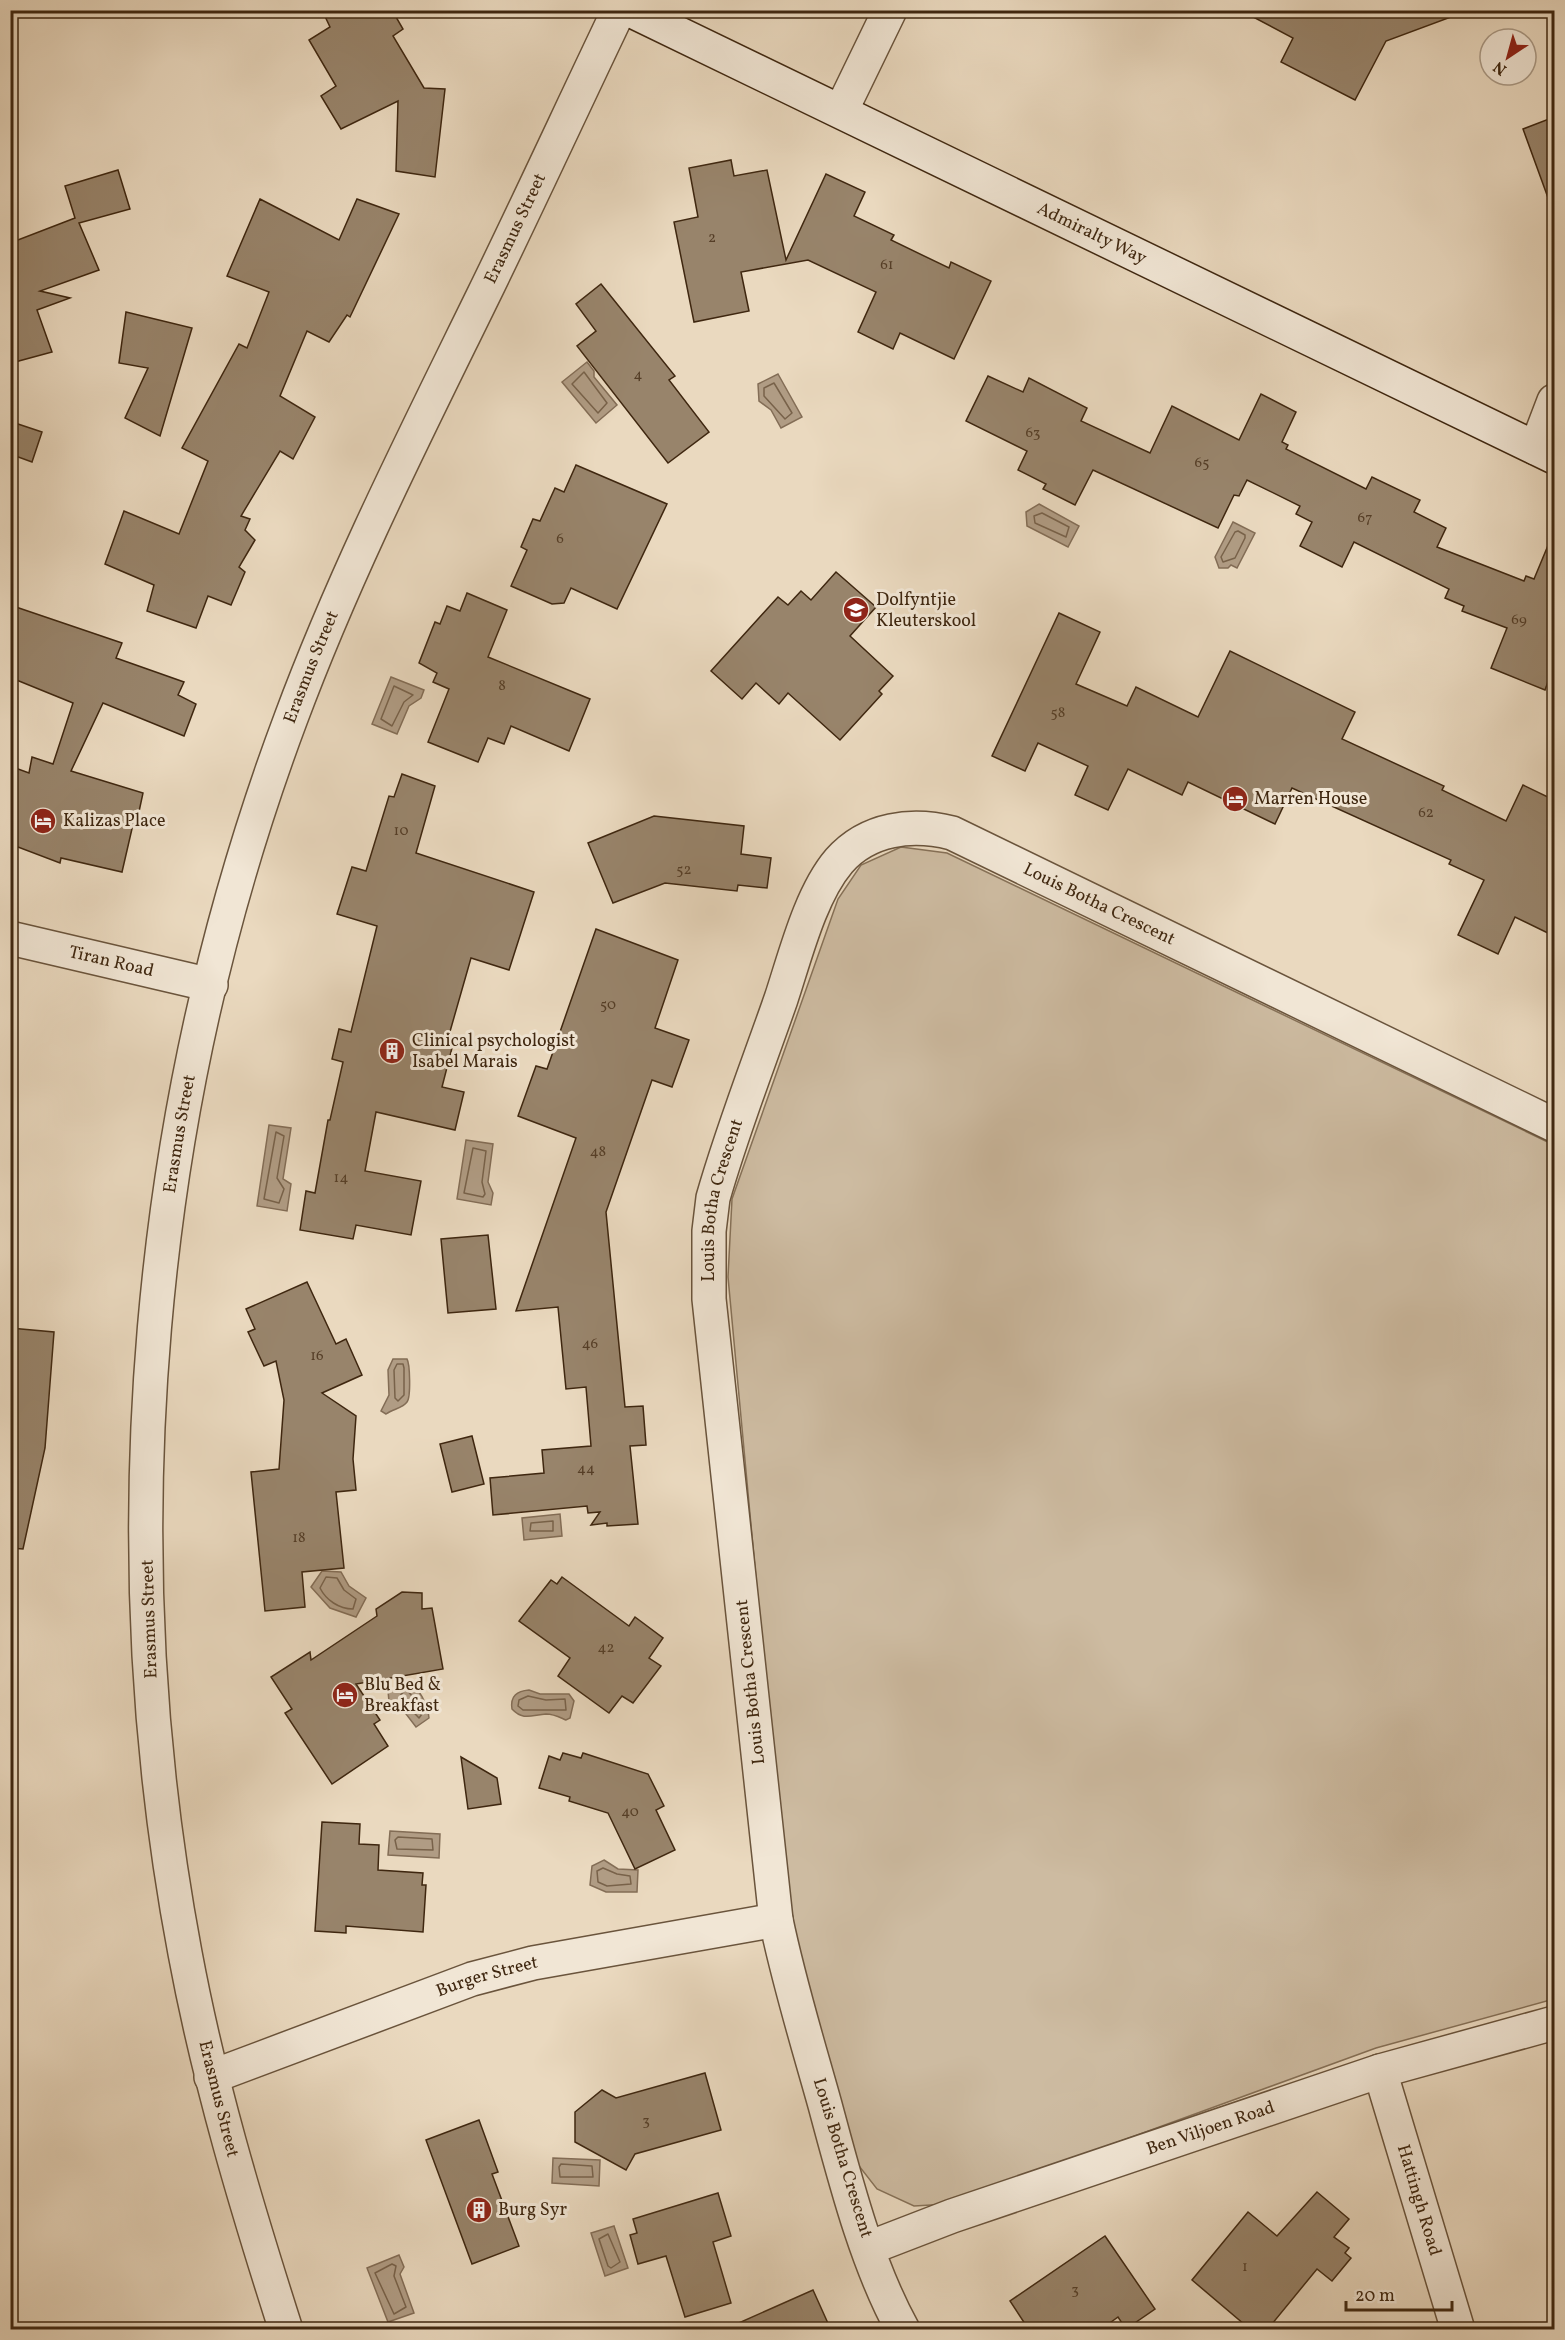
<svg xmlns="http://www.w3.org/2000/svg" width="1565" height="2340" font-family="Vollkorn,serif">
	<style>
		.green { fill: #cdbba1; stroke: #867158; stroke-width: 1.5 }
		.water { fill: #b09c84; stroke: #836d56; stroke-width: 1.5 }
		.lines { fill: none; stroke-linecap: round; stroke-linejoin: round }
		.shore { stroke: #78624a; stroke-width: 1.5 }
		.building { fill: #98846b; stroke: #3f2710; stroke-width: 1.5 }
		.minor-casing { stroke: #6a543c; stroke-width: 36 }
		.secondary-casing { stroke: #3f2710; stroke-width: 36 }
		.minor { stroke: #f1e6d5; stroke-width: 33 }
		.secondary { stroke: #f1e6d5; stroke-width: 33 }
		.labels { text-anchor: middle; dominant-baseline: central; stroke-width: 6; stroke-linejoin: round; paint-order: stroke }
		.number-label { font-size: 15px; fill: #553e27 }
		.street-label { font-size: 18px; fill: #3f2710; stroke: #f1e6d5 }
		.poi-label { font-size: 18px; fill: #3f2710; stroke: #f1e6d5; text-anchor: start }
	</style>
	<rect width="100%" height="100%" fill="#ead9bf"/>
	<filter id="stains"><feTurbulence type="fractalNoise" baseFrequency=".00333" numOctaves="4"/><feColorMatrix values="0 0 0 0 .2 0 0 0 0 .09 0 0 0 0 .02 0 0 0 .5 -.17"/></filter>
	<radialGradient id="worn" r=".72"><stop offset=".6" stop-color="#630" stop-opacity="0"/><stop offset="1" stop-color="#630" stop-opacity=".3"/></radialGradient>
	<path class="green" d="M901,847L947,853L1554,1145V1999L1376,2048L948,2204L914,2206L877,2189L852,2157L788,1924L728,1277L732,1199L838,899L861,865Z"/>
	<g class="water">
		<path d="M587,362L594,371V377L617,405L596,423L562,382Z"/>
		<path d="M778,374L802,417L781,428L771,410L759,401L758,384Z"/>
		<path d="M1039,504L1079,526L1068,547L1027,526L1026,512Z"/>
		<path d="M1233,522L1255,533L1237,568L1231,565L1228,568H1219L1215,557Z"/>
		<path d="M391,677L424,690L421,698L409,706L397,734L372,724Z"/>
		<path d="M269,1125L291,1128L283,1179L291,1184L287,1211L257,1206Z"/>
		<path d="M466,1140L493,1144L488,1182L493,1193L491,1205L457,1199Z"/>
		<path d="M393,1359H407C410,1364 411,1397 407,1402C403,1408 393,1409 386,1414L381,1411L389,1395L388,1370Z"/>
		<path d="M560,1514L562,1536L524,1540L522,1518Z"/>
		<path d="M322,1571L341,1572L349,1586L366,1598L356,1617L330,1608L311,1587Z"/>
		<path d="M406,1681C419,1685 428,1706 429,1718L416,1727L400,1706L389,1701L388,1691L398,1688Z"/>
		<path d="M529,1690L540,1694H569L574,1701L570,1718L566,1720C559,1717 554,1714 546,1714C532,1715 523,1721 512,1709C510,1696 517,1691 529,1690Z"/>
		<path d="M390,1831L440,1834L439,1858L388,1855Z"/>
		<path d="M604,1860L618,1869L638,1870L637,1892H606L590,1885L592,1866Z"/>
		<path d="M553,2158L600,2160L599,2186L552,2183Z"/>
		<path d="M614,2226L628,2268L605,2276L591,2233Z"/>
		<path d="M399,2255L404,2267L400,2274L414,2313L388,2322L367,2268Z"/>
	</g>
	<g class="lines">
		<g class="shore">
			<path d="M584,372L607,403L598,413L572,384Z"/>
			<path d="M774,383L792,413L785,419L764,396V388Z"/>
			<path d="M1042,513L1069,527L1066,537L1035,523L1034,516Z"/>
			<path d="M1238,531L1245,535V538L1235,558L1223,562L1221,557L1235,532Z"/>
			<path d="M394,686L413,695L404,702L392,726L381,719Z"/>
			<path d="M276,1132L284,1136L277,1178L284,1189L279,1203L264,1199Z"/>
			<path d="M473,1148L486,1151L482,1182L485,1194L483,1197L464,1193Z"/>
			<path d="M397,1364H403L404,1368V1395L398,1401L395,1398L394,1370Z"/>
			<path d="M553,1521V1531H530L531,1523Z"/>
			<path d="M326,1577L337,1578L344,1590L356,1599L353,1609C339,1609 326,1600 320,1588Z"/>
			<path d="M406,1689L418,1703L422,1714L419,1718L399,1697Z"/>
			<path d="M528,1696L546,1700L565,1699L566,1710H523L518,1706L519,1700Z"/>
			<path d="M398,1837L432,1839L433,1850L397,1849L395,1840Z"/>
			<path d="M603,1868L617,1874L630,1876L631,1884L607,1886L598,1882L597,1871Z"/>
			<path d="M561,2164L592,2166L593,2177H560L559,2167Z"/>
			<path d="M608,2234L620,2262L611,2268L608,2266L599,2239Z"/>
			<path d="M392,2264L396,2266L394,2276L406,2307L394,2314L375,2273Z"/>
		</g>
	</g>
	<g class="building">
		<path d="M322,10H392L403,29L393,36L424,88L445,89L435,177L396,171L398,101L341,129L321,96L336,86L309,40L330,27Z"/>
		<path d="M1240,10H1459V14L1386,41L1355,100L1281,62L1293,38Z"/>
		<path d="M1554,117V206H1551L1523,129Z"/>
		<path d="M731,160L734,176L767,170L786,260L826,174L865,192L854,216L894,235L891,240L949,268L951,262L991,281L954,359L900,333L893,349L858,332L876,292L808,260L741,272L749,311L694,322L674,222L698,217L689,168Z"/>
		<path d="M118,170L130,209L79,223L99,270L40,291L70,298L37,310L52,352L15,362L10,342V243L75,218L65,186Z"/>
		<path d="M260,199L339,240L357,199L399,214L350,317L347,315L329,342L307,331L280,396L315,417L293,459L280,451L241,516L250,519L245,530L255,540L239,567L245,572L231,605L208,596L196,628L147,611L154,585L105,564L124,511L179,534L208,461L182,448L239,344L247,348L269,292L227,276Z"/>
		<path d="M601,284L675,376L669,380L709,432L668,463L577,346L596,331L576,304Z"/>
		<path d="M126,312L192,328L160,436L125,418L148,368L119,363Z"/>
		<path d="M988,376L1023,392L1029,378L1087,408L1081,421L1150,453L1172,406L1239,440L1261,394L1296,412L1282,442L1288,445L1286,449L1366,489L1372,477L1420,500L1414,512L1446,528L1437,547L1524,581L1526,576L1534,579L1554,531V665L1545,690L1491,668L1507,628L1462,611L1464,606L1445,598L1449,589L1354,542L1342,567L1300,546L1312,522L1296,514L1300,506L1247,480L1239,496L1234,495L1218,528L1093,470L1075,505L1043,489L1046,484L1018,470L1027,451L966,421Z"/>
		<path d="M15,423L42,432L32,462L10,454V438Z"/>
		<path d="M576,465L667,504L617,609L571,588L564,603L552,604L511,586L527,550L521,547L533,519L540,521L555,488L564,492Z"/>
		<path d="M836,572L876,607L850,636L893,676L879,691L882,694L840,740L788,693L779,704L756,683L742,699L711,671L778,597L788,605L801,591L811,600Z"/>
		<path d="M467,593L507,610L488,657L590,699L569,751L511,726L504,744L488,738L478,762L428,742L449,689L433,682L437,673L419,663L435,622L440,624L447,606L460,611Z"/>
		<path d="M10,605L122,643L116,658L184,682L178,695L196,704L184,736L103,703L71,771L143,793L137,821L134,820L122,872L61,858L60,863L10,844V766L29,773L32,757L53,764L73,703L14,679L16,668L10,667Z"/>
		<path d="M1059,613L1100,632L1076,684L1127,706L1136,687L1198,717L1230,651L1355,712L1342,739L1444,786L1442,790L1506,821L1523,785L1554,800V936L1515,917L1498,954L1458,935L1484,880L1449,864L1451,860L1292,788L1275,824L1188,782L1182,795L1128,769L1108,810L1075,795L1088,766L1038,743L1025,771L992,756Z"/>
		<path d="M402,774L435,786L416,853L534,892L509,970L471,958L447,1042L453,1044L442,1087L464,1092L455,1130L376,1112L365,1171L421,1181L411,1235L356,1225L353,1239L300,1230L306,1191L315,1193L328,1120H330L343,1062L332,1059L339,1029L351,1032L377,926L337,914L352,867L366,871L389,796L394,797Z"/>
		<path d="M654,816L744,826L741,854L771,858L767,888L738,885L737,891L665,883L613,903L588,843Z"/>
		<path d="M596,929L678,960L655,1028L689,1040L672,1087L652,1080L606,1212L625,1407L643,1406L646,1445L630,1446L638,1524L607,1526V1523L591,1525L600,1512L588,1513L587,1506L493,1515L490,1478L544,1473L542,1450L591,1446L586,1387L566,1389L558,1307L516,1311L576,1138L518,1116L536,1066L547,1069Z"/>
		<path d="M488,1235L496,1309L448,1313L441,1239Z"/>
		<path d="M307,1282L336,1344L346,1339L362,1375L322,1393L356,1416L353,1459L356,1490L336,1492L344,1568L302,1572L305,1607L265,1611L251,1472L279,1469L284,1400L276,1361L264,1366L248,1332L255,1329L246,1309Z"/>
		<path d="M10,1328L54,1332L45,1448L23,1549L10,1548Z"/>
		<path d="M472,1436L484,1484L452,1492L440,1444Z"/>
		<path d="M562,1577L629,1626L635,1617L663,1638L649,1658L661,1666L633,1703L622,1696L609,1713L558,1676L570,1658L519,1621L551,1580L557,1584Z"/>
		<path d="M402,1592L422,1593V1609L432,1608L443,1669L356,1684L380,1720L374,1724L388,1746L332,1784L285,1713L292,1709L271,1677L310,1652L311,1660L377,1616L376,1609Z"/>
		<path d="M563,1753L581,1758L583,1753L648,1774L664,1806L656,1810L675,1850L635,1869L608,1813L569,1801L570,1797L539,1788L549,1756L560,1760Z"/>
		<path d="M461,1757L497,1778L501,1804L468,1809Z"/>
		<path d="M322,1822L360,1824L359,1844L379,1845L378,1870L423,1873L422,1885H426L423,1932L346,1926V1933L315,1931Z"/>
		<path d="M705,2073L721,2130L635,2154L626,2170L575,2142V2112L602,2090L616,2098Z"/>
		<path d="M479,2120L498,2172L492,2174L519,2246L472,2264L426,2140Z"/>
		<path d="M1317,2192L1349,2219L1334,2237L1349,2248L1345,2253L1351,2258L1332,2281L1317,2269L1267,2330H1251L1192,2280L1248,2212L1277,2236Z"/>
		<path d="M718,2193L731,2236L713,2242L731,2303L685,2317L666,2256L638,2264L630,2235L637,2233L633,2219Z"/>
		<path d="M1105,2236L1155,2309L1126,2329L1118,2317L1100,2330H1029L1010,2301Z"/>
		<path d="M813,2290L831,2330H723Z"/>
	</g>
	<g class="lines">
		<g class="minor-casing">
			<g id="minor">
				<path d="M841,111L890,10"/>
				<path d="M1536,448L1554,401"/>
				<path id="s1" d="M10,938L211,985"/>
				<path id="s2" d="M1380,2071L1458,2330"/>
				<path id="s3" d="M211,2077L472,1979L533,1963L776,1920"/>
				<path id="s4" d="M869,2248L952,2216L1380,2071L1554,2023"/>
				<path id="s5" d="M286,2330C246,2205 209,2082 185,1953C108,1545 145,1107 291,718C345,573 415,435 483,296C529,202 573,106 619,10"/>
				<path id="s6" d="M903,2330C866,2263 845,2179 825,2105C808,2044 789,1983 776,1920L709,1299V1231L713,1198C732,1131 758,1065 781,999C795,957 810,895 839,861C868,828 912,823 952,833L1554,1125"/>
			</g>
		</g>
		<g class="secondary-casing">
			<g id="secondary">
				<path id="s7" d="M630,10L1554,457"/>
			</g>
		</g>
		<use href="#minor" class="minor"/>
		<use href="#secondary" class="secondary"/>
	</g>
	<defs>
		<g id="school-disc" transform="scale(1.35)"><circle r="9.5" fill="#8f2418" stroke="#f1e6d5"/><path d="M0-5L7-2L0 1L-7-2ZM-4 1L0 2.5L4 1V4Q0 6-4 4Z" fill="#fff"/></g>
		<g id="hotel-disc" transform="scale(1.35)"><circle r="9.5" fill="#8f2418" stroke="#f1e6d5"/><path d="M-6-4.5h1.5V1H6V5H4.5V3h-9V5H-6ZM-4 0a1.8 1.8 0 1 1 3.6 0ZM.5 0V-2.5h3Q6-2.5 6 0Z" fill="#fff"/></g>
		<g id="building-disc" transform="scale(1.35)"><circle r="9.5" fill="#8f2418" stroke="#f1e6d5"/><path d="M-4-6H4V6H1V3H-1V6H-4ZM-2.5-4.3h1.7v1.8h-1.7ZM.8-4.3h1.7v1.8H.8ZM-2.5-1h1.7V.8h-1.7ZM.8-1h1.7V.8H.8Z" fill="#fff"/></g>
	</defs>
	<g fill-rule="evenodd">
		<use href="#school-disc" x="856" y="610"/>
		<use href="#hotel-disc" x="1235" y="799"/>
		<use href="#hotel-disc" x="43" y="821"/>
		<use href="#building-disc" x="392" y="1051"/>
		<use href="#hotel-disc" x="345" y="1695"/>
		<use href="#building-disc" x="479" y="2210"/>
	</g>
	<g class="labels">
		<g class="number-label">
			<text x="712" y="238">2</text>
			<text x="887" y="265">61</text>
			<text x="638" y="375">4</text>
			<text x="1033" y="433">63</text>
			<text x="1202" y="463">65</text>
			<text x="1365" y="518">67</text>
			<text x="560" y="539">6</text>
			<text x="1519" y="620">69</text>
			<text x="502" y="686">8</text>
			<text x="1058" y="713">58</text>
			<text x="1426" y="813">62</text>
			<text x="401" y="831">10</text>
			<text x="684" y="870">52</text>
			<text x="608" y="1005">50</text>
			<text x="598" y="1152">48</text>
			<text x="341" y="1178">14</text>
			<text x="590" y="1344">46</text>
			<text x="317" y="1356">16</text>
			<text x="586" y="1469">44</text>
			<text x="299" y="1538">18</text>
			<text x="606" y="1648">42</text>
			<text x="630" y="1812">40</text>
			<text x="646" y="2121">3</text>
			<text x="1245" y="2267">1</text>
			<text x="1075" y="2290">3</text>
		</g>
		<g class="street-label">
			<text stroke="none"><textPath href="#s5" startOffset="2184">Erasmus Street</textPath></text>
			<text stroke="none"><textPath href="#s7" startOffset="513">Admiralty Way</textPath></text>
			<text stroke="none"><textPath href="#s5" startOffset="1700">Erasmus Street</textPath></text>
			<text stroke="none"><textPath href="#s6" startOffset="1803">Louis Botha Crescent</textPath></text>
			<text stroke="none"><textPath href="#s1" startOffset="104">Tiran Road</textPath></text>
			<text stroke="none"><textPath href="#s5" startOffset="1214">Erasmus Street</textPath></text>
			<text stroke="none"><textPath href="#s6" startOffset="1155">Louis Botha Crescent</textPath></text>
			<text transform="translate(150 1619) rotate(-92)">Erasmus Street</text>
			<text transform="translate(751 1682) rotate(-96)">Louis Botha Crescent</text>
			<text stroke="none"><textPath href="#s3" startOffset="294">Burger Street</textPath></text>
			<text transform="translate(218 2099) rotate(76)">Erasmus Street</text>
			<text stroke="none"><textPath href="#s4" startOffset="362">Ben Viljoen Road</textPath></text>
			<text transform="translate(842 2158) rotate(73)">Louis Botha Crescent</text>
			<text stroke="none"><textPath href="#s2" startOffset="135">Hattingh Road</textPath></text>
		</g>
		<g class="poi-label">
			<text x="876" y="600">Dolfyntjie<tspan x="876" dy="21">Kleuterskool</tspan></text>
			<text x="1254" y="799">Marren House</text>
			<text x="63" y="821">Kalizas Place</text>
			<text x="412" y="1041">Clinical psychologist<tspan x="412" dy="21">Isabel Marais</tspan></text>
			<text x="364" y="1685">Blu Bed &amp;<tspan x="364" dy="21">Breakfast</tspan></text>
			<text x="498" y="2210">Burg Syr</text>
		</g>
	</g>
	<rect width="1565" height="2340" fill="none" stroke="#ead9bf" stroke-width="36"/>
	<rect x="12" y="12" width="1541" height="2316" fill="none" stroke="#3f2710" stroke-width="3"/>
	<rect x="18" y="18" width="1529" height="2304" fill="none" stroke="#3f2710" stroke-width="1.5"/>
	<g transform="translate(1508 57) rotate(216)"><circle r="28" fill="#f1e6d5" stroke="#aa9a86" stroke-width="1.5"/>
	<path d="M0-4.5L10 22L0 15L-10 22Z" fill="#8f2418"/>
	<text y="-9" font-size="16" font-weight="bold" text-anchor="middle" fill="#3f2710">N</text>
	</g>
	<path d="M1346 2301v9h106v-9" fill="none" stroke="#3f2710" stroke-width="3"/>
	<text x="1355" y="2301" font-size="18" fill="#3f2710" stroke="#f1e6d5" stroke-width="4.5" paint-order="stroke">20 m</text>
	<rect width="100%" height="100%" filter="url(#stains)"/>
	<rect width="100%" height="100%" fill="url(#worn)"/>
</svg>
